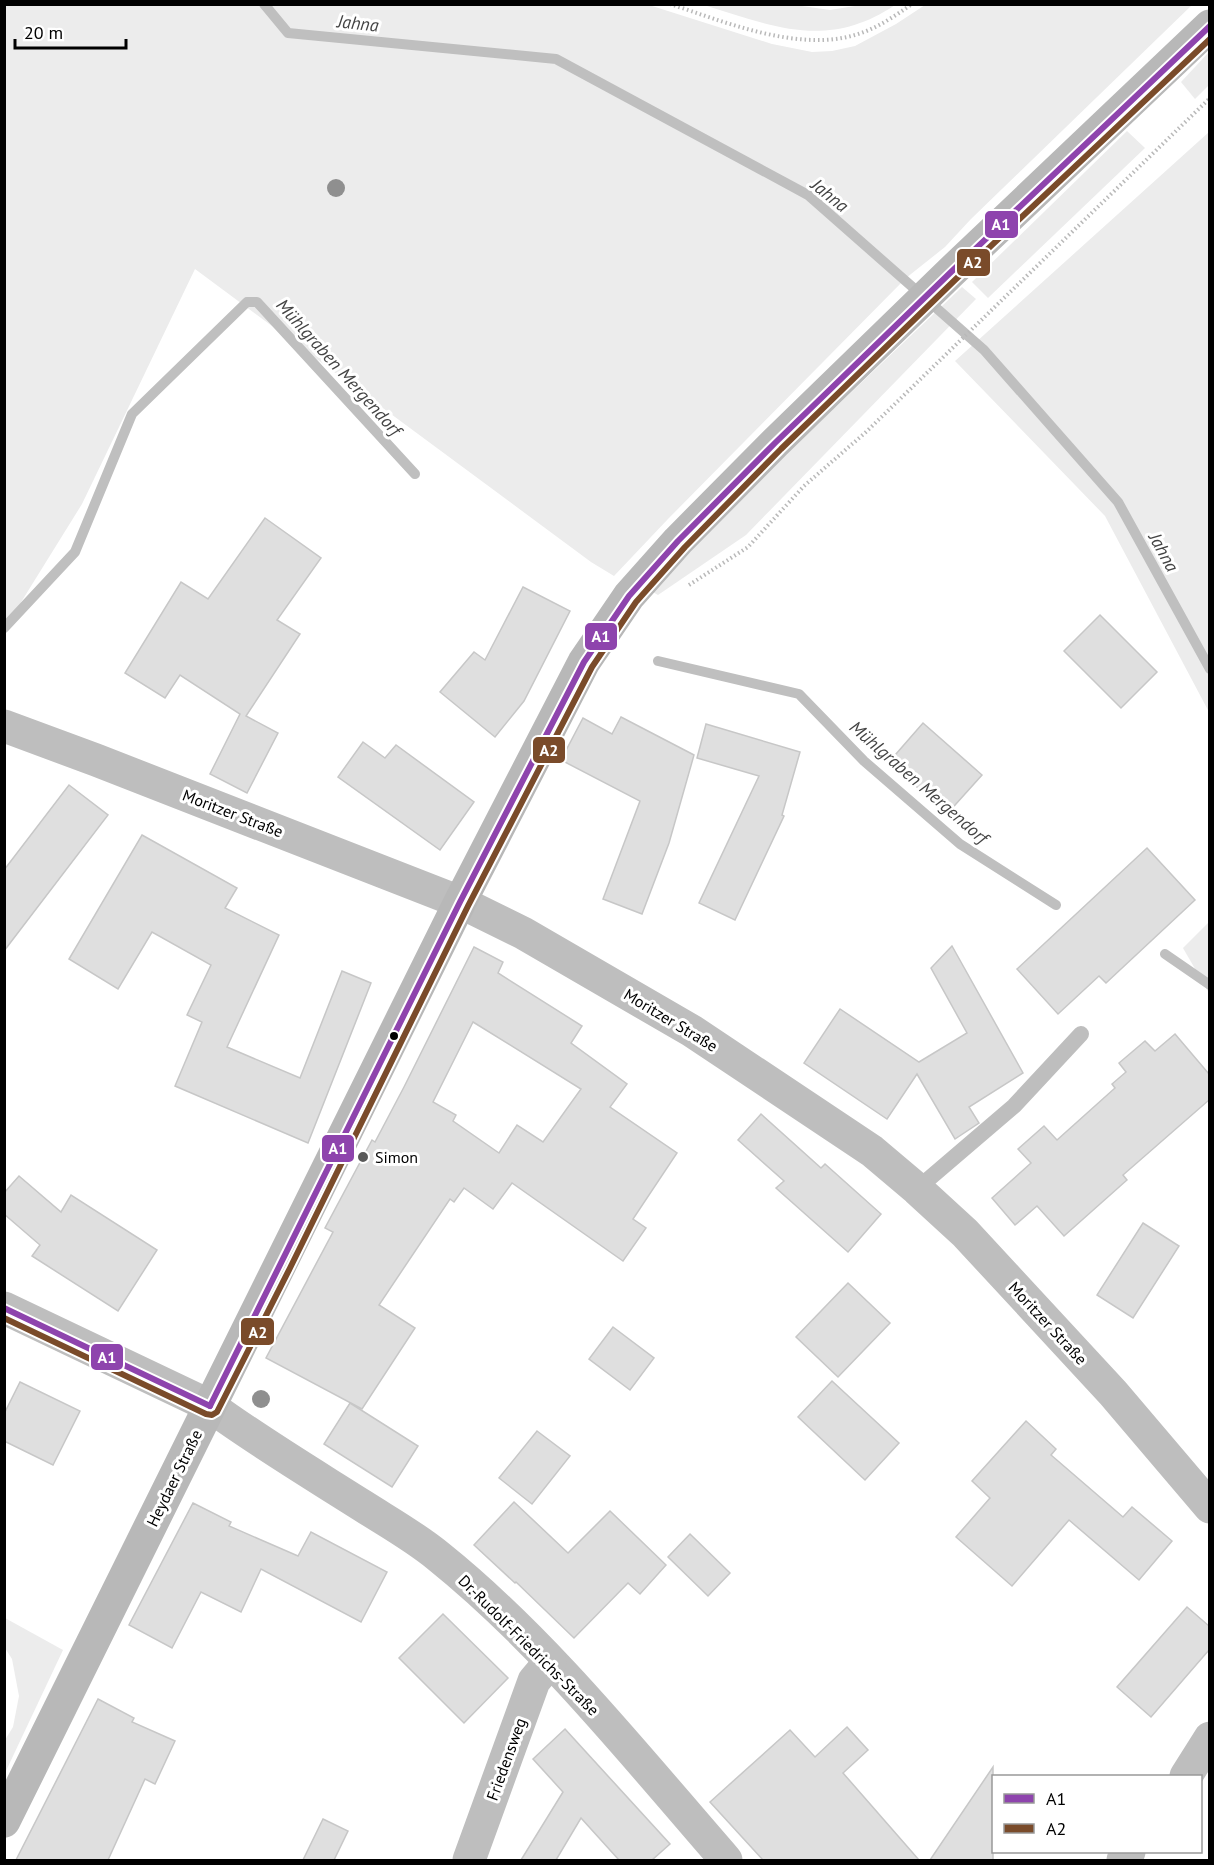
<svg xmlns="http://www.w3.org/2000/svg" width="1214" height="1865" font-family="'PT Sans',sans-serif">
	<style>
		.green { fill: #ececec }
		.lines { fill: none; stroke-linecap: round; stroke-linejoin: round }
		.stream { stroke: #bfbfbf; stroke-width: 10 }
		.building { fill: #dfdfdf; stroke: #c7c7c7; stroke-width: 1.5; fill-rule: evenodd }
		.path { stroke: #b9b9b9; stroke-width: 4; stroke-dasharray: 1.5 3; stroke-linecap: butt }
		.lane { stroke: #bebebe; stroke-width: 16 }
		.street { stroke: #bebebe; stroke-width: 33 }
		.secondary { stroke: #b8b8b8; stroke-width: 33 }
		.bus-1-casing { stroke: #fff; stroke-width: 10 }
		.bus-2-casing { stroke: #fff; stroke-width: 10 }
		.bus-1 { stroke: #8e44ad; stroke-width: 6 }
		.bus-2 { stroke: #7a4b2a; stroke-width: 6 }
		.tree { fill: #8f8f8f }
		.bus-dot { fill: #000; stroke: #fff; stroke-width: 2 }
		.poi-dot { fill: #595959; stroke: #fff; stroke-width: 2 }
		.labels { text-anchor: middle; dominant-baseline: central; stroke-width: 6; stroke-linejoin: round; paint-order: stroke }
		.street-label { font-size: 16px; fill: #000; stroke: #fff }
		.poi-label { font-size: 16px; fill: #000; stroke: #fff; text-anchor: start }
		.water-label { font-size: 18px; font-style: italic; fill: #444; stroke: #fff }
		.line-badge { stroke: #fff; stroke-width: 2 }
		.badge-label { font-size: 16px; text-anchor: middle; font-weight: bold; fill: #fff }
	</style>
	<rect width="100%" height="100%" fill="#fff"/>
	<g class="green">
		<path d="M5,4L649,5L772,44L812,52L832,51L855,46L896,24L925,5H1192L971,219L945,247L906,278L668,519L614,576L591,562L195,269L82,504L5,628Z"/>
		<path d="M795,5L830,10L861,5H895C828,50 775,27 704,5Z"/>
		<path d="M1209,52V85L1195,99L1181,82Z"/>
		<path d="M1127,131L1145,148L988,298L972,282Z"/>
		<path d="M1209,132V712L1105,516L955,361Z"/>
		<path d="M962,287L976,299L746,535L658,595L651,591L782,458Z"/>
		<path d="M1209,922V993L1183,948Z"/>
		<path d="M5,1618L63,1650L5,1773V1740L13,1727L19,1696L12,1659L5,1648Z"/>
	</g>
	<g class="lines">
		<g class="stream">
			<path d="M264,4L288,33L556,59L808,195L984,350L1118,502L1210,669"/>
			<path d="M4,628L75,552L132,414L247,302H257L415,474"/>
			<path d="M658,661L799,694L864,761L960,844L1056,905"/>
			<path d="M1165,954L1210,985"/>
		</g>
	</g>
	<g class="building">
		<path d="M265,518L321,558L277,620L300,634L246,716L278,733L247,793L210,774L240,714L180,675L165,698L125,673L181,582L208,599Z"/>
		<path d="M523,587L570,611L524,701L495,737L440,692L474,652L485,660Z"/>
		<path d="M1100,615L1157,672L1121,708L1064,651Z"/>
		<path d="M621,717L694,755L669,843L642,914L603,899L640,801L561,760L583,718L612,734Z"/>
		<path d="M923,723L982,775L947,814L889,762Z"/>
		<path d="M706,724L800,752L782,815L784,816L735,920L699,903L759,776L697,758Z"/>
		<path d="M363,742L385,758L396,745L474,802L440,850L338,777Z"/>
		<path d="M69,785L108,815L4,951V870Z"/>
		<path d="M142,835L237,888L225,908L279,935L227,1047L300,1078L342,971L371,983L308,1143L175,1086L202,1022L187,1015L211,965L152,932L118,989L69,959Z"/>
		<path d="M1147,848L1195,900L1106,983L1099,976L1058,1014L1017,969Z"/>
		<path d="M952,946L1023,1073L969,1107L979,1123L955,1139L917,1074L887,1119L804,1063L840,1009L919,1062L967,1033L931,968Z"/>
		<path d="M474,947L503,962L498,973L582,1026L571,1043L627,1084L610,1107L677,1153L633,1219L646,1228L623,1261L512,1183L493,1209L464,1188L454,1202L450,1199L379,1305L415,1328L362,1409L266,1358L333,1232L325,1228L372,1140L375,1142L404,1087ZM473,1022L581,1089L543,1142L517,1125L499,1153L453,1121L456,1115L433,1102Z"/>
		<path d="M1175,1034L1209,1074V1100L1123,1175L1127,1180L1064,1236L1037,1206L1015,1225L992,1198L1031,1163L1018,1149L1044,1126L1057,1140L1115,1088L1112,1084L1126,1072L1119,1063L1145,1041L1155,1051Z"/>
		<path d="M761,1114L821,1168L825,1164L881,1214L848,1252L776,1188L784,1181L738,1140Z"/>
		<path d="M19,1176L61,1212L71,1195L157,1250L118,1311L32,1256L40,1245L4,1214V1193Z"/>
		<path d="M1143,1223L1179,1246L1133,1318L1097,1295Z"/>
		<path d="M848,1283L890,1323L838,1377L796,1337Z"/>
		<path d="M613,1327L654,1358L630,1390L589,1359Z"/>
		<path d="M832,1381L899,1443L865,1480L798,1417Z"/>
		<path d="M20,1382L80,1411L53,1465L4,1441V1414Z"/>
		<path d="M350,1403L418,1446L392,1487L324,1444Z"/>
		<path d="M1026,1421L1056,1449L1051,1455L1123,1517L1132,1507L1172,1541L1139,1580L1069,1520L1012,1586L956,1537L990,1498L972,1481Z"/>
		<path d="M537,1431L570,1456L532,1504L499,1478Z"/>
		<path d="M514,1502L568,1553L610,1511L666,1565L640,1594L628,1583L574,1638L516,1582L515,1583L474,1545Z"/>
		<path d="M193,1503L231,1522L229,1526L298,1556L311,1532L387,1572L361,1622L261,1569L241,1612L201,1592L172,1648L129,1625Z"/>
		<path d="M690,1534L730,1573L708,1596L668,1557Z"/>
		<path d="M1187,1607L1209,1626V1650L1151,1717L1117,1687Z"/>
		<path d="M443,1614L508,1678L464,1723L399,1658Z"/>
		<path d="M98,1699L134,1718L132,1722L175,1741L155,1784L145,1779L108,1860H16Z"/>
		<path d="M847,1727L868,1750L843,1773L919,1860H763L710,1802L790,1730L815,1757Z"/>
		<path d="M565,1729L670,1844L652,1860H619L581,1818L556,1860H521L563,1792L533,1759Z"/>
		<path d="M993,1767V1860H930Z"/>
		<path d="M323,1819L348,1831L334,1860H303Z"/>
	</g>
	<g class="lines">
		<g class="path">
			<path d="M670,4C725,22 797,52 855,35C876,29 895,16 912,4"/>
			<path d="M689,585L748,547L804,486L866,432L1210,98"/>
		</g>
		<path class="lane" d="M917,1189L1014,1106L1081,1034"/>
		<g class="street">
			<path d="M4,726L96,760L460,902L523,933L692,1031L872,1151L917,1189L965,1233L1113,1393L1210,1507"/>
			<path d="M4,1308L210,1406C259,1442 311,1473 363,1506C388,1522 415,1537 438,1556C544,1641 637,1758 726,1860"/>
			<path d="M1186,1776L1210,1738"/>
			<path d="M469,1860L534,1681L550,1662"/>
			<path d="M1123,1860L1129,1852"/>
		</g>
		<path class="secondary" d="M4,1821L460,902L584,662L629,596L678,541L775,443L950,273L1210,26"/>
		<g class="bus-1-casing">
			<g id="bus-1">
				<path d="M4,1308L210,1406"/>
				<path d="M210,1406L460,902L584,662L629,596L678,541L775,443L950,273L1210,26"/>
			</g>
		</g>
		<g class="bus-2-casing">
			<path id="bus-2" d="M4,1318L206,1414L212,1415L217,1412L290,1268L468,906L592,667L636,602L685,547L781,449L956,279L1210,39"/>
		</g>
		<use href="#bus-1" class="bus-1"/>
		<use href="#bus-2" class="bus-2"/>
	</g>
	<g class="tree">
		<circle cx="336" cy="188" r="9"/>
		<circle cx="261" cy="1399" r="9"/>
	</g>
	<circle class="bus-dot" cx="394" cy="1036" r="5"/>
	<circle class="poi-dot" cx="363" cy="1157" r="6"/>
	<g class="labels">
		<g class="street-label">
			<text transform="translate(233 813) rotate(21)">Moritzer Straße</text>
			<text transform="translate(671 1020) rotate(31)">Moritzer Straße</text>
			<text transform="translate(1048 1323) rotate(47)">Moritzer Straße</text>
			<text transform="translate(174 1478) rotate(-64)">Heydaer Straße</text>
			<text transform="translate(529 1645) rotate(45)">Dr.-Rudolf-Friedrichs-Straße</text>
			<text transform="translate(506 1759) rotate(-70)">Friedensweg</text>
		</g>
		<g class="poi-label">
			<text x="375" y="1157">Simon</text>
		</g>
		<g class="water-label">
			<text transform="translate(358 23) rotate(6)">Jahna</text>
			<text transform="translate(830 195) rotate(39)">Jahna</text>
			<text transform="translate(339 367) rotate(48)">Mühlgraben Mergendorf</text>
			<text transform="translate(1164 552) rotate(61)">Jahna</text>
			<text transform="translate(919 782) rotate(41)">Mühlgraben Mergendorf</text>
		</g>
	</g>
	<g class="line-badge">
		<rect x="984" y="210" width="35" height="29" rx="6" fill="#8e44ad"/>
		<rect x="956" y="248" width="35" height="29" rx="6" fill="#7a4b2a"/>
		<rect x="584" y="622" width="34" height="29" rx="6" fill="#8e44ad"/>
		<rect x="532" y="736" width="34" height="28" rx="6" fill="#7a4b2a"/>
		<rect x="321" y="1134" width="34" height="29" rx="6" fill="#8e44ad"/>
		<rect x="240" y="1317" width="35" height="29" rx="6" fill="#7a4b2a"/>
		<rect x="90" y="1343" width="34" height="28" rx="6" fill="#8e44ad"/>
	</g>
	<g class="badge-label">
		<text x="1001" y="230">A1</text>
		<text x="973" y="268">A2</text>
		<text x="601" y="642">A1</text>
		<text x="549" y="756">A2</text>
		<text x="338" y="1154">A1</text>
		<text x="258" y="1338">A2</text>
		<text x="107" y="1363">A1</text>
	</g>
	<rect width="1214" height="1865" fill="none" stroke="#000000" stroke-width="12"/>
	<rect x="992" y="1775" width="210" height="78" fill="#ffffff" stroke="#999999" stroke-width="1.5"/>
	<rect x="1004" y="1794" width="30" height="9" fill="#8e44ad" stroke="#999999" stroke-width="1.5"/>
	<text x="1046" y="1805" font-size="18" fill="#000000">A1</text>
	<rect x="1004" y="1824" width="30" height="9" fill="#7a4b2a" stroke="#999999" stroke-width="1.5"/>
	<text x="1046" y="1835" font-size="18" fill="#000000">A2</text>
	<path d="M15 39v9h111v-9" fill="none" stroke="#000000" stroke-width="3"/>
	<text x="24" y="39" font-size="18" fill="#000000" stroke="#ffffff" stroke-width="4.5" paint-order="stroke">20 m</text>
</svg>
